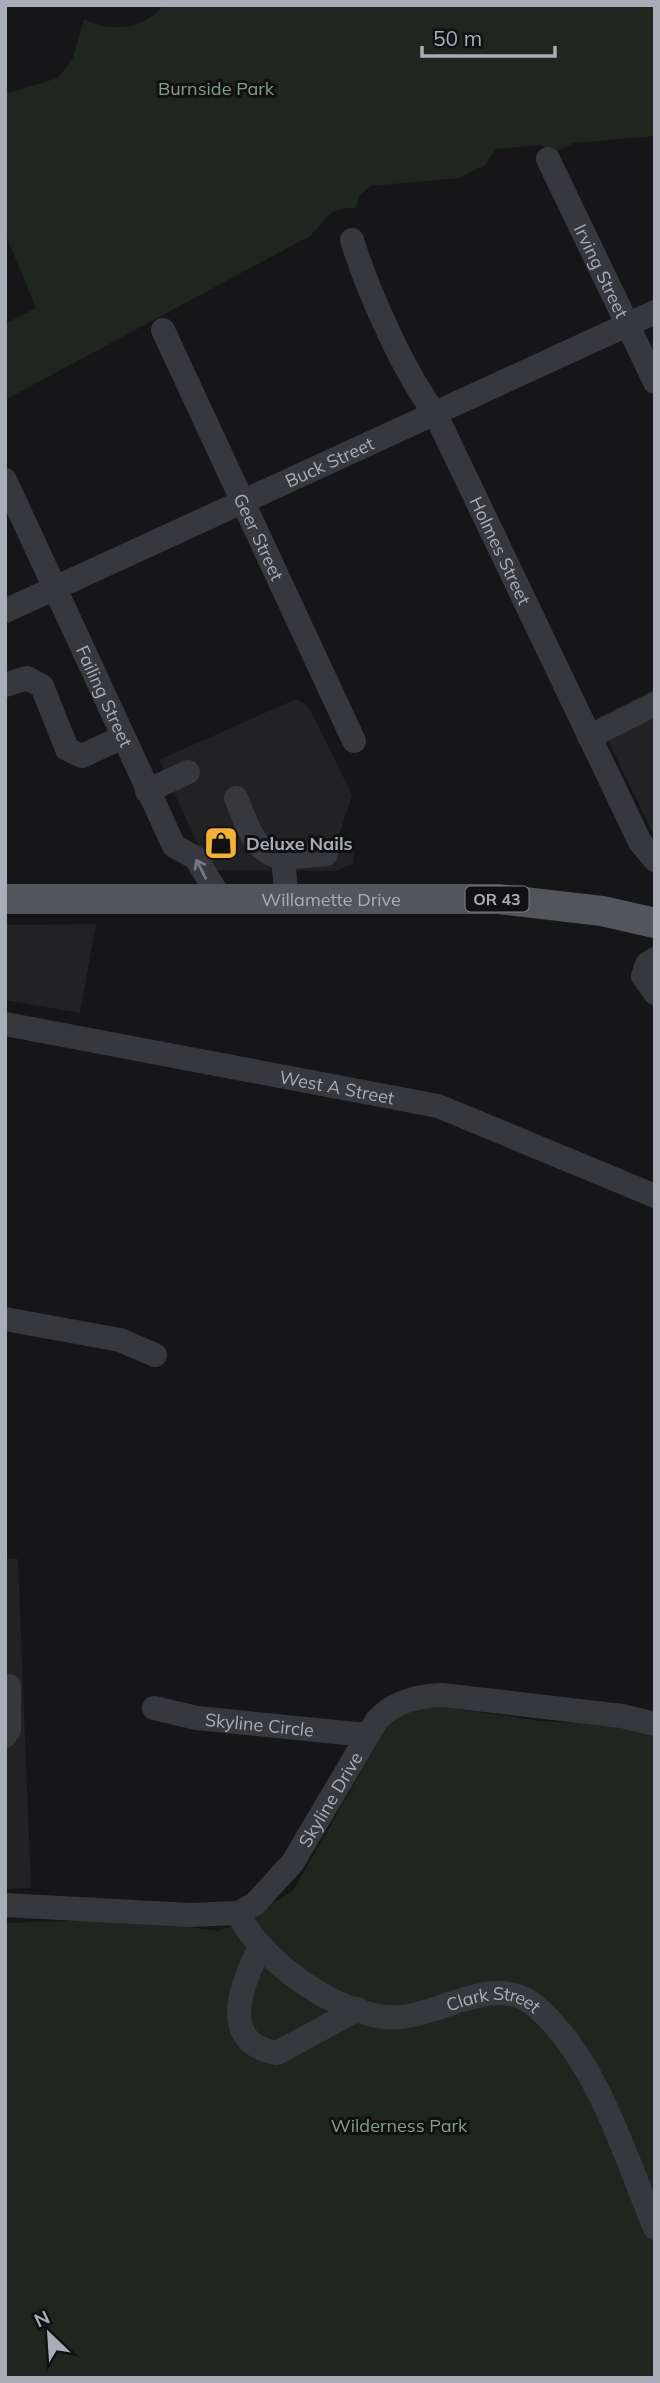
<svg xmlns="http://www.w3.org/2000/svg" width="660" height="2383" font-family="Mulish,sans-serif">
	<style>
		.built { fill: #222225 }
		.green { fill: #1e261f }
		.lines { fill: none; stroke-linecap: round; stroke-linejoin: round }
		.minor { stroke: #37383d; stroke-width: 24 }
		.major { stroke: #53555c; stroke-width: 30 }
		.oneway { stroke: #757881 }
		.labels { text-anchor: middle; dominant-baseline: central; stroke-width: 6; stroke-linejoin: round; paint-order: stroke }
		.shield { fill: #111113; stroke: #7b7e86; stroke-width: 2 }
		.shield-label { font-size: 16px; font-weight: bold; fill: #a8adb8 }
		.park-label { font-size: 18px; fill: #7fa381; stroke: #111113 }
		.street-label { font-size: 18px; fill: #a8adb8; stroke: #111113 }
		.poi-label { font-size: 18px; font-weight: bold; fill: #a8adb8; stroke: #111113; text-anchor: start }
	</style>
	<rect width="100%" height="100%" fill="#161618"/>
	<g class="built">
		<path d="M655,689V837L597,718Z"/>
		<path d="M296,699L306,704L312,713L352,795L339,835L349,841L354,849L353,864L335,871L214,870L204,858L159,760Z"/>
		<path d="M96,924L80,1013L5,1000V925Z"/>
		<path d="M5,1559H18L31,1888L5,1889Z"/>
	</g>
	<g class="green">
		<path d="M655,5V136L574,143L555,152L541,145L496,149L485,165L459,178L371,186L359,196L356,208C326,207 328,219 310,236L5,400V324L36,308L5,233V94L58,78L73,58L84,19C109,32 144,31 162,6L182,5Z"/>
		<path d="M429,1705L541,1721L636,1726L655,1731V2378H5V1923L131,1919L218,1931L237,1924L293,1891L388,1725L395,1717Z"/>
	</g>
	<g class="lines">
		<g class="minor">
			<path id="s1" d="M548,159L655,382"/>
			<path id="s2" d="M352,240C367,289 404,373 435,413L640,842L655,860"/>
			<path id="s3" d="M163,330L354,741"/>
			<path id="s4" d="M5,480L174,846L196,858L221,900"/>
			<path id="s5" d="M5,611L655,312"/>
			<path d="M5,685L27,678L42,686L67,749L82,756L123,737"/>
			<path d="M589,737L655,704"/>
			<path d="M147,791L188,772"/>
			<path d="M236,798C247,823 253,853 283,858"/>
			<path d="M287,899L283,858L326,854"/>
			<path d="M655,959L647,964L643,976L655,993"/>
			<path id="s6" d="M5,1024L438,1106L655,1196"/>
			<path d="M5,1319L120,1340L155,1355"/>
			<path id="s7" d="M154,1708L197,1718L366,1735"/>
			<path d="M5,1736L9,1730V1686"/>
			<path id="s8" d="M5,1905L190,1915L238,1913L255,1904L293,1862L377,1720C395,1701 417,1696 442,1695L622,1716L655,1724"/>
			<path id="s9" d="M238,1913C261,1961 332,2011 385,2017C433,2023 491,1970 534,2005C596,2056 625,2156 655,2228"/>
			<path d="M260,1946C243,1982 216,2043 277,2053L358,2009"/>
		</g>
		<path class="major" id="s10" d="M5,899H498L602,911L655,923"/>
	</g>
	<defs><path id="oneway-shaft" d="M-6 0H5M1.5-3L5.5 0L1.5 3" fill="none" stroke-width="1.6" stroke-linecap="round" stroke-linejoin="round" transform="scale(1.75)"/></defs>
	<use class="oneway" href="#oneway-shaft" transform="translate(201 869) rotate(-117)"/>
	<defs>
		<g id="shop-square" transform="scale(1.75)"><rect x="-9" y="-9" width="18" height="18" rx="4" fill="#f2b134" stroke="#111113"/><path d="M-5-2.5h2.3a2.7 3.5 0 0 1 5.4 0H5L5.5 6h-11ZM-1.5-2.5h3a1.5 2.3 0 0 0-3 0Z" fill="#111"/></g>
	</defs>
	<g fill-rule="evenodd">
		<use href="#shop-square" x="221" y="843"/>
	</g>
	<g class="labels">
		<rect class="shield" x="465.5" y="886.5" width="63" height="25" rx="5"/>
		<g class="shield-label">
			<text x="497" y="899">OR 43</text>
		</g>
		<g class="park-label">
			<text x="216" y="88">Burnside Park</text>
			<text x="399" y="2125">Wilderness Park</text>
		</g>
		<g class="street-label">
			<text stroke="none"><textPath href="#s1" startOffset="124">Irving Street</textPath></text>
			<text stroke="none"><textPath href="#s5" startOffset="357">Buck Street</textPath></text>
			<text stroke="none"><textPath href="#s3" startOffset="228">Geer Street</textPath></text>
			<text stroke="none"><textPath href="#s2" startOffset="345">Holmes Street</textPath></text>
			<text stroke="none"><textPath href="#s4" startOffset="238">Failing Street</textPath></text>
			<text stroke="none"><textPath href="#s10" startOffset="326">Willamette Drive</textPath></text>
			<text stroke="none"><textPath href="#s6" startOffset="338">West A Street</textPath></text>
			<text stroke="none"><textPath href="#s7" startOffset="107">Skyline Circle</textPath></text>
			<text stroke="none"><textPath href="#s8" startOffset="382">Skyline Drive</textPath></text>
			<text stroke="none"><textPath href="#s9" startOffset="298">Clark Street</textPath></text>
		</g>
		<g class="poi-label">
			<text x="246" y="843">Deluxe Nails</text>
		</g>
	</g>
	<rect width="660" height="2383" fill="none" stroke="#a8adb8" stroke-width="14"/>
	<g transform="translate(49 2334) rotate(335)" stroke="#111113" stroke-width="5" paint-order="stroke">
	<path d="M0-5L12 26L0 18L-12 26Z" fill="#a8adb8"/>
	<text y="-10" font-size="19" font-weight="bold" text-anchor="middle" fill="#a8adb8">N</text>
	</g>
	<path d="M422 46v10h133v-10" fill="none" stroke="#a8adb8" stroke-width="3.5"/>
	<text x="433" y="46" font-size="21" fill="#a8adb8" stroke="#111113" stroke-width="5" paint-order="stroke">50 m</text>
</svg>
